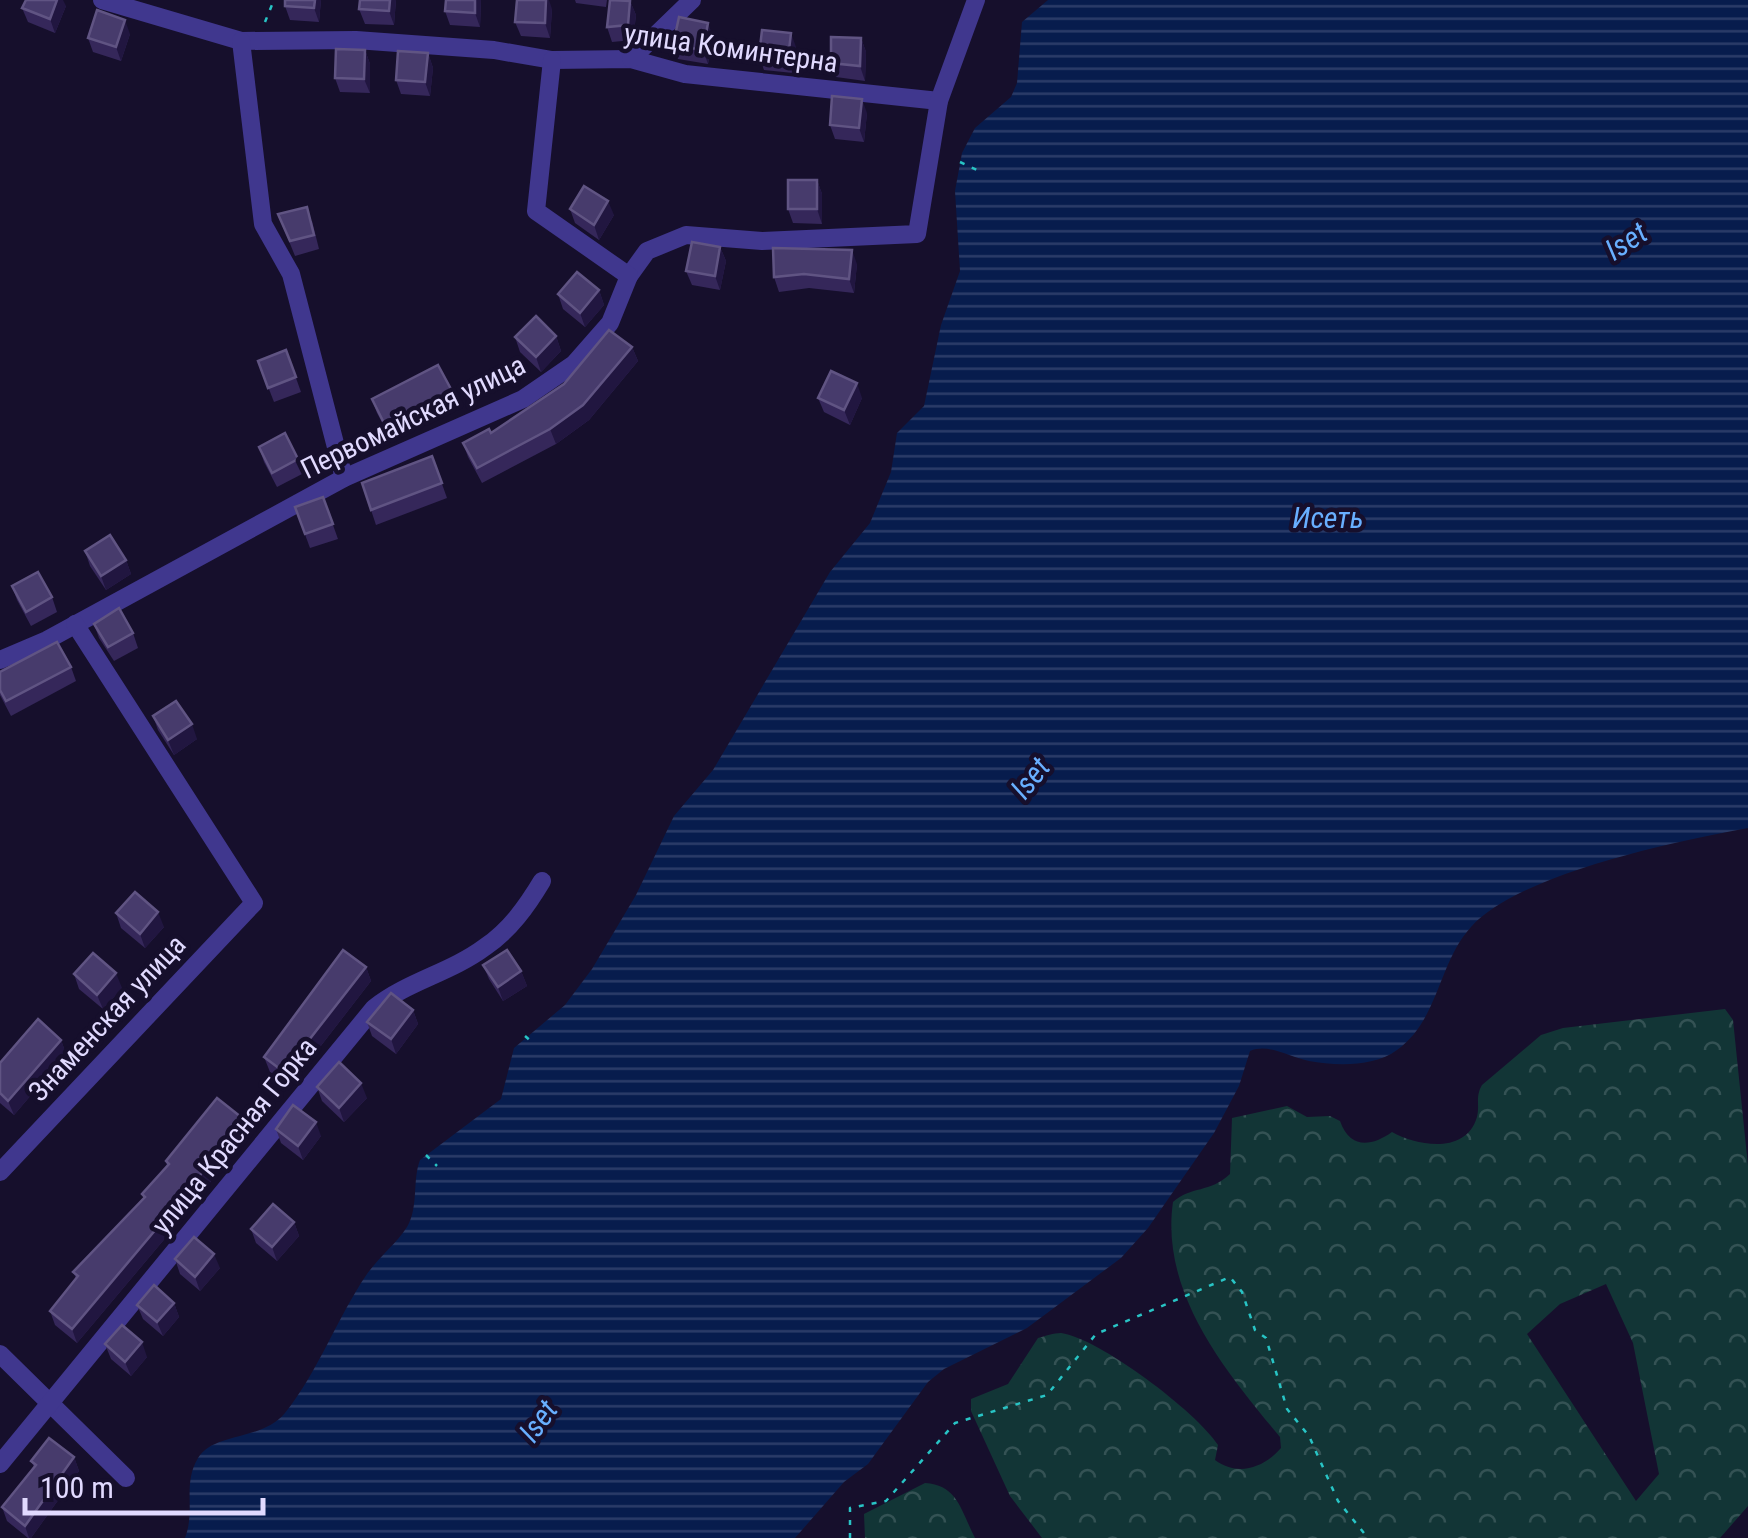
<svg xmlns="http://www.w3.org/2000/svg" width="1748" height="1538" font-family="'Roboto Condensed',sans-serif">
	<style>
		.forest { fill: url(#forest-crowns); fill-rule: evenodd }
		.water { fill: url(#water-rules) }
		.lines { fill: none; stroke-linecap: round; stroke-linejoin: round }
		.path { stroke: #28c4c5; stroke-width: 2.5; stroke-dasharray: 5 8; stroke-linecap: butt }
		.street { stroke: #40378e; stroke-width: 18 }
		.wall { fill: #35275a }
		.shaded-wall { fill: #211640 }
		.building { fill: #473b6c; stroke: #605483; stroke-width: 2.5 }
		.labels { text-anchor: middle; dominant-baseline: central; stroke-width: 9; stroke-linejoin: round; paint-order: stroke }
		.street-label { font-size: 28px; fill: #e1daff; stroke: #160f2c }
		.water-label { font-size: 30px; font-style: italic; fill: #68afff; stroke: #160f2c }
	</style>
	<defs>
		<pattern id="forest-crowns" width="20" height="18" patternUnits="userSpaceOnUse" patternTransform="scale(2.5)"><rect width="20" height="18" fill="#123536"/><path d="M2 6a3 3 0 1 1 6 0M12 15a3 3 0 1 1 6 0" fill="none" stroke="#345254"/></pattern>
		<pattern id="water-rules" width="6" height="5" patternUnits="userSpaceOnUse" patternTransform="scale(2.5)"><rect width="6" height="5" fill="#071c4d"/><path d="M0 2.5h6" fill="none" stroke="#2b3c68"/></pattern>
	</defs>
	<rect width="100%" height="100%" fill="#160f2c"/>
	<g class="forest">
		<path d="M1725,1009L1733,1020L1748,1166V1506L1720,1538H1042L1010,1496L971,1411V1399L1008,1384L1038,1338C1045,1336 1054,1333 1061,1333C1099,1338 1197,1412 1218,1445L1215,1460C1238,1477 1264,1468 1281,1448L1280,1437C1226,1372 1160,1293 1173,1202C1191,1186 1210,1193 1230,1174L1232,1118L1287,1106L1307,1117L1330,1116L1340,1121C1350,1149 1371,1147 1392,1132C1417,1146 1466,1155 1477,1117C1480,1105 1475,1097 1482,1085L1541,1035L1563,1028ZM1606,1284L1633,1343L1659,1474L1636,1501L1527,1334L1560,1304Z"/>
		<path d="M925,1483C958,1485 961,1511 975,1538H865L864,1514Z"/>
	</g>
	<path class="water" d="M1048,0H1748V828C1677,841 1518,874 1471,927C1438,963 1439,1020 1397,1050C1374,1067 1336,1066 1309,1061C1289,1057 1269,1043 1250,1051L1239,1086L1214,1133L1148,1228L1121,1258L1027,1328L944,1369L928,1382L868,1464L844,1482L795,1538H185C196,1509 182,1485 198,1458C214,1432 262,1441 285,1413C318,1372 337,1318 367,1274C379,1257 396,1244 407,1227C419,1207 412,1181 420,1160L501,1099L514,1048L565,1005L592,969L636,895L674,816L713,770L830,572L870,523L891,472L897,433L924,406L941,325L960,271L955,191L962,153L975,128L1011,97L1017,83L1022,22Z"/>
	<g class="lines">
		<g class="path">
			<path d="M265,22L274,0"/>
			<path d="M960,162L981,172"/>
			<path d="M525,1036L533,1043"/>
			<path d="M426,1155L437,1166"/>
			<path d="M850,1538V1508L886,1501L955,1423L1047,1395L1096,1334L1230,1277L1242,1292L1255,1330L1266,1338L1287,1409L1309,1436L1338,1501L1368,1538"/>
		</g>
		<g class="street">
			<path d="M102,0L241,41L356,40L494,50L552,60L631,59L685,74L939,101"/>
			<path d="M241,41L263,224L291,274L344,478"/>
			<path d="M631,59L692,0"/>
			<path d="M629,276L647,251L686,235L762,241L917,234L939,101L976,0"/>
			<path d="M0,660L47,640L344,478L523,399L574,364L610,323L629,276L536,211L552,60"/>
			<path d="M0,1172L254,903L75,624"/>
			<path d="M0,1354L126,1478"/>
			<path d="M0,1464L374,1008C408,981 450,973 485,947C510,930 527,906 542,881"/>
		</g>
	</g>
	<g class="wall">
		<path d="M285,0H321L319,22L290,20L285,6Z"/>
		<path d="M360,0H396L394,25L365,24L359,9Z"/>
		<path d="M481,0L480,27L450,25L445,11Z"/>
		<path d="M575,0H607L606,7L576,3Z"/>
		<path d="M630,1L636,15L633,40L612,42L607,27Z"/>
		<path d="M66,6L55,33L28,22L22,8Z"/>
		<path d="M552,9L550,38L521,36L515,22Z"/>
		<path d="M130,34L121,61L93,52L88,38Z"/>
		<path d="M713,37L708,64L678,59L673,45Z"/>
		<path d="M861,38L866,52L865,81L836,77L831,63Z"/>
		<path d="M796,47L793,73L764,70L759,56Z"/>
		<path d="M365,50L370,64V93L340,92L335,78Z"/>
		<path d="M428,53L433,68L430,96L401,94L396,80Z"/>
		<path d="M867,113L864,142L835,139L830,125Z"/>
		<path d="M817,180L822,194V224L793,223L788,209Z"/>
		<path d="M570,209L614,215L599,240L575,223Z"/>
		<path d="M278,214L312,221L319,249L295,256Z"/>
		<path d="M720,247L726,261L720,290L692,285L686,271Z"/>
		<path d="M857,264L854,293L809,288L779,292L774,277Z"/>
		<path d="M599,290L604,305L585,327L563,309L558,294Z"/>
		<path d="M556,336L561,351L541,372L520,352L515,337Z"/>
		<path d="M632,347L638,361L589,420L556,444L482,483L468,457L463,443L491,433Z"/>
		<path d="M286,350L301,392L274,402L258,361Z"/>
		<path d="M452,391L457,405L391,439L377,413L372,399Z"/>
		<path d="M818,398H862L850,425L824,412Z"/>
		<path d="M259,447L298,459L304,473L277,487L264,462Z"/>
		<path d="M432,456L447,498L376,525L362,483Z"/>
		<path d="M323,497L338,539L310,548L295,507Z"/>
		<path d="M85,551L126,560L131,574L106,590L90,566Z"/>
		<path d="M12,586L52,597L57,612L31,626L17,600Z"/>
		<path d="M94,624L133,633L138,648L114,661L99,638Z"/>
		<path d="M71,667L76,681L11,716L0,695V672Z"/>
		<path d="M153,716L197,739L174,755L158,730Z"/>
		<path d="M116,913L164,927L145,948L121,928Z"/>
		<path d="M483,965L521,971L527,986L503,1001L489,979Z"/>
		<path d="M366,967L371,981L289,1087L270,1072L264,1057Z"/>
		<path d="M74,974L122,988L103,1009L79,989Z"/>
		<path d="M413,1010L418,1024L396,1054L372,1036L367,1022Z"/>
		<path d="M61,1040L66,1054L14,1115L0,1103V1063Z"/>
		<path d="M317,1087L367,1098L344,1122L322,1101Z"/>
		<path d="M241,1117L246,1132L199,1198L77,1343L55,1325L50,1311L76,1278L73,1272L144,1199L142,1194L167,1166L166,1161Z"/>
		<path d="M276,1129L321,1136L303,1160L281,1143Z"/>
		<path d="M294,1222L299,1236L277,1261L256,1243L251,1229Z"/>
		<path d="M175,1259L220,1268L200,1291L180,1274Z"/>
		<path d="M174,1303L179,1317L163,1336L143,1319L137,1305Z"/>
		<path d="M105,1344L147,1357L131,1376L111,1359Z"/>
		<path d="M74,1457L79,1471L31,1538H28L7,1521L2,1507L34,1467L31,1461Z"/>
	</g>
	<g class="shaded-wall">
		<path d="M57,0H63L66,6L55,33L50,19Z"/>
		<path d="M315,0H321L319,22L314,8Z"/>
		<path d="M390,0H396L394,25L389,11Z"/>
		<path d="M475,0H481L480,27L475,13Z"/>
		<path d="M546,0H549L552,9L550,38L545,23Z"/>
		<path d="M630,1L636,15L633,40L628,25Z"/>
		<path d="M125,20L130,34L121,61L116,47Z"/>
		<path d="M708,23L713,37L708,64L703,50Z"/>
		<path d="M791,33L796,47L793,73L788,59Z"/>
		<path d="M861,38L866,52L865,81L860,66Z"/>
		<path d="M365,50L370,64V93L364,79Z"/>
		<path d="M428,53L433,68L430,96L425,82Z"/>
		<path d="M862,99L867,113L864,142L859,128Z"/>
		<path d="M817,180L822,194V224L817,209Z"/>
		<path d="M608,201L614,215L599,240L594,225Z"/>
		<path d="M720,247L726,261L720,290L715,276Z"/>
		<path d="M852,250L857,264L854,293L849,279Z"/>
		<path d="M599,290L604,305L585,327L580,313Z"/>
		<path d="M556,336L561,351L541,372L536,357Z"/>
		<path d="M632,347L638,361L589,420L556,444L550,429Z"/>
		<path d="M857,383L862,398L850,425L844,410Z"/>
		<path d="M126,560L131,574L106,590L101,576Z"/>
		<path d="M192,724L197,739L174,755L168,740Z"/>
		<path d="M158,912L164,927L145,948L140,934Z"/>
		<path d="M366,967L371,981L289,1087L284,1072Z"/>
		<path d="M521,971L527,986L503,1001L498,987Z"/>
		<path d="M116,973L122,988L103,1009L97,995Z"/>
		<path d="M413,1010L418,1024L396,1054L391,1039Z"/>
		<path d="M61,1040L66,1054L14,1115L8,1101Z"/>
		<path d="M361,1083L367,1098L344,1122L339,1108Z"/>
		<path d="M241,1117L246,1132L199,1198L77,1343L72,1329Z"/>
		<path d="M316,1122L321,1136L303,1160L298,1146Z"/>
		<path d="M294,1222L299,1236L277,1261L272,1247Z"/>
		<path d="M214,1254L220,1268L200,1291L195,1277Z"/>
		<path d="M174,1303L179,1317L163,1336L157,1322Z"/>
		<path d="M142,1342L147,1357L131,1376L125,1362Z"/>
		<path d="M74,1457L79,1471L31,1538H29L25,1526Z"/>
	</g>
	<g class="building">
		<path d="M26,0H57L50,19L22,8Z"/>
		<path d="M285,0H315L314,8L285,6Z"/>
		<path d="M360,0H390L389,11L359,9Z"/>
		<path d="M446,0H475V13L445,11Z"/>
		<path d="M517,0H546L545,23L515,22Z"/>
		<path d="M610,0L630,1L628,25L607,27Z"/>
		<path d="M97,10L125,20L116,47L88,38Z"/>
		<path d="M679,17L708,23L703,50L673,45Z"/>
		<path d="M762,30L791,33L788,59L759,56Z"/>
		<path d="M831,37L861,38L860,66L831,63Z"/>
		<path d="M336,49L365,50L364,79L335,78Z"/>
		<path d="M398,51L428,53L425,82L396,80Z"/>
		<path d="M832,96L862,99L859,128L830,125Z"/>
		<rect x="788" y="180" width="29" height="29"/>
		<path d="M584,186L608,201L594,225L570,209Z"/>
		<path d="M307,207L314,235L290,241L278,214Z"/>
		<path d="M692,242L720,247L715,276L686,271Z"/>
		<path d="M773,248L852,250L849,279L804,274L774,277Z"/>
		<path d="M577,272L599,290L580,313L558,294Z"/>
		<path d="M536,316L556,336L536,357L515,337Z"/>
		<path d="M609,330L632,347L583,405L550,429L477,468L463,443L489,429L491,433L564,384Z"/>
		<path d="M286,350L296,377L268,388L258,361Z"/>
		<path d="M438,365L452,391L385,425L372,399Z"/>
		<path d="M831,371L857,383L844,410L818,398Z"/>
		<path d="M285,433L298,459L272,473L259,447Z"/>
		<path d="M432,456L442,483L371,510L362,483Z"/>
		<path d="M323,497L333,524L305,534L295,507Z"/>
		<path d="M110,535L126,560L101,576L85,551Z"/>
		<path d="M38,572L52,597L26,612L12,586Z"/>
		<path d="M119,608L133,633L108,647L94,624Z"/>
		<path d="M57,642L71,667L6,701L0,690V672Z"/>
		<path d="M176,701L192,724L168,740L153,716Z"/>
		<path d="M135,892L158,912L140,934L116,913Z"/>
		<path d="M343,950L366,967L284,1072L264,1057Z"/>
		<path d="M507,950L521,971L498,987L483,965Z"/>
		<path d="M93,953L116,973L97,995L74,974Z"/>
		<path d="M391,993L413,1010L391,1039L367,1022Z"/>
		<path d="M38,1019L61,1040L8,1101L0,1093V1063Z"/>
		<path d="M339,1062L361,1083L339,1108L317,1087Z"/>
		<path d="M217,1098L241,1117L194,1184L72,1329L50,1311L78,1276L73,1272L145,1197L142,1194L169,1164L166,1161Z"/>
		<path d="M293,1105L316,1122L298,1146L276,1129Z"/>
		<path d="M273,1204L294,1222L272,1247L251,1229Z"/>
		<path d="M194,1237L214,1254L195,1277L175,1259Z"/>
		<path d="M154,1285L174,1303L157,1322L137,1305Z"/>
		<path d="M122,1325L142,1342L125,1362L105,1344Z"/>
		<path d="M49,1438L74,1457L25,1526L2,1507L36,1465L31,1461Z"/>
	</g>
	<g class="labels">
		<g class="street-label">
			<text transform="translate(731 48) rotate(8)">улица Коминтерна</text>
			<text transform="translate(413 417) rotate(-26)">Первомайская улица</text>
			<text transform="translate(107 1018) rotate(-47)">Знаменская улица</text>
			<text transform="translate(234 1136) rotate(-51)">улица Красная Горка</text>
		</g>
		<g class="water-label">
			<text transform="translate(1626 241) rotate(-33)">Iset</text>
			<text x="1328" y="517">Исеть</text>
			<text transform="translate(1030 778) rotate(-52)">Iset</text>
			<text transform="translate(538 1421) rotate(-54)">Iset</text>
		</g>
	</g>
	<path d="M25 1498v15h238v-15" fill="none" stroke="#e1daff" stroke-width="5"/>
	<text x="40" y="1498" font-size="30" fill="#e1daff" stroke="#160f2c" stroke-width="8" paint-order="stroke">100 m</text>
</svg>
